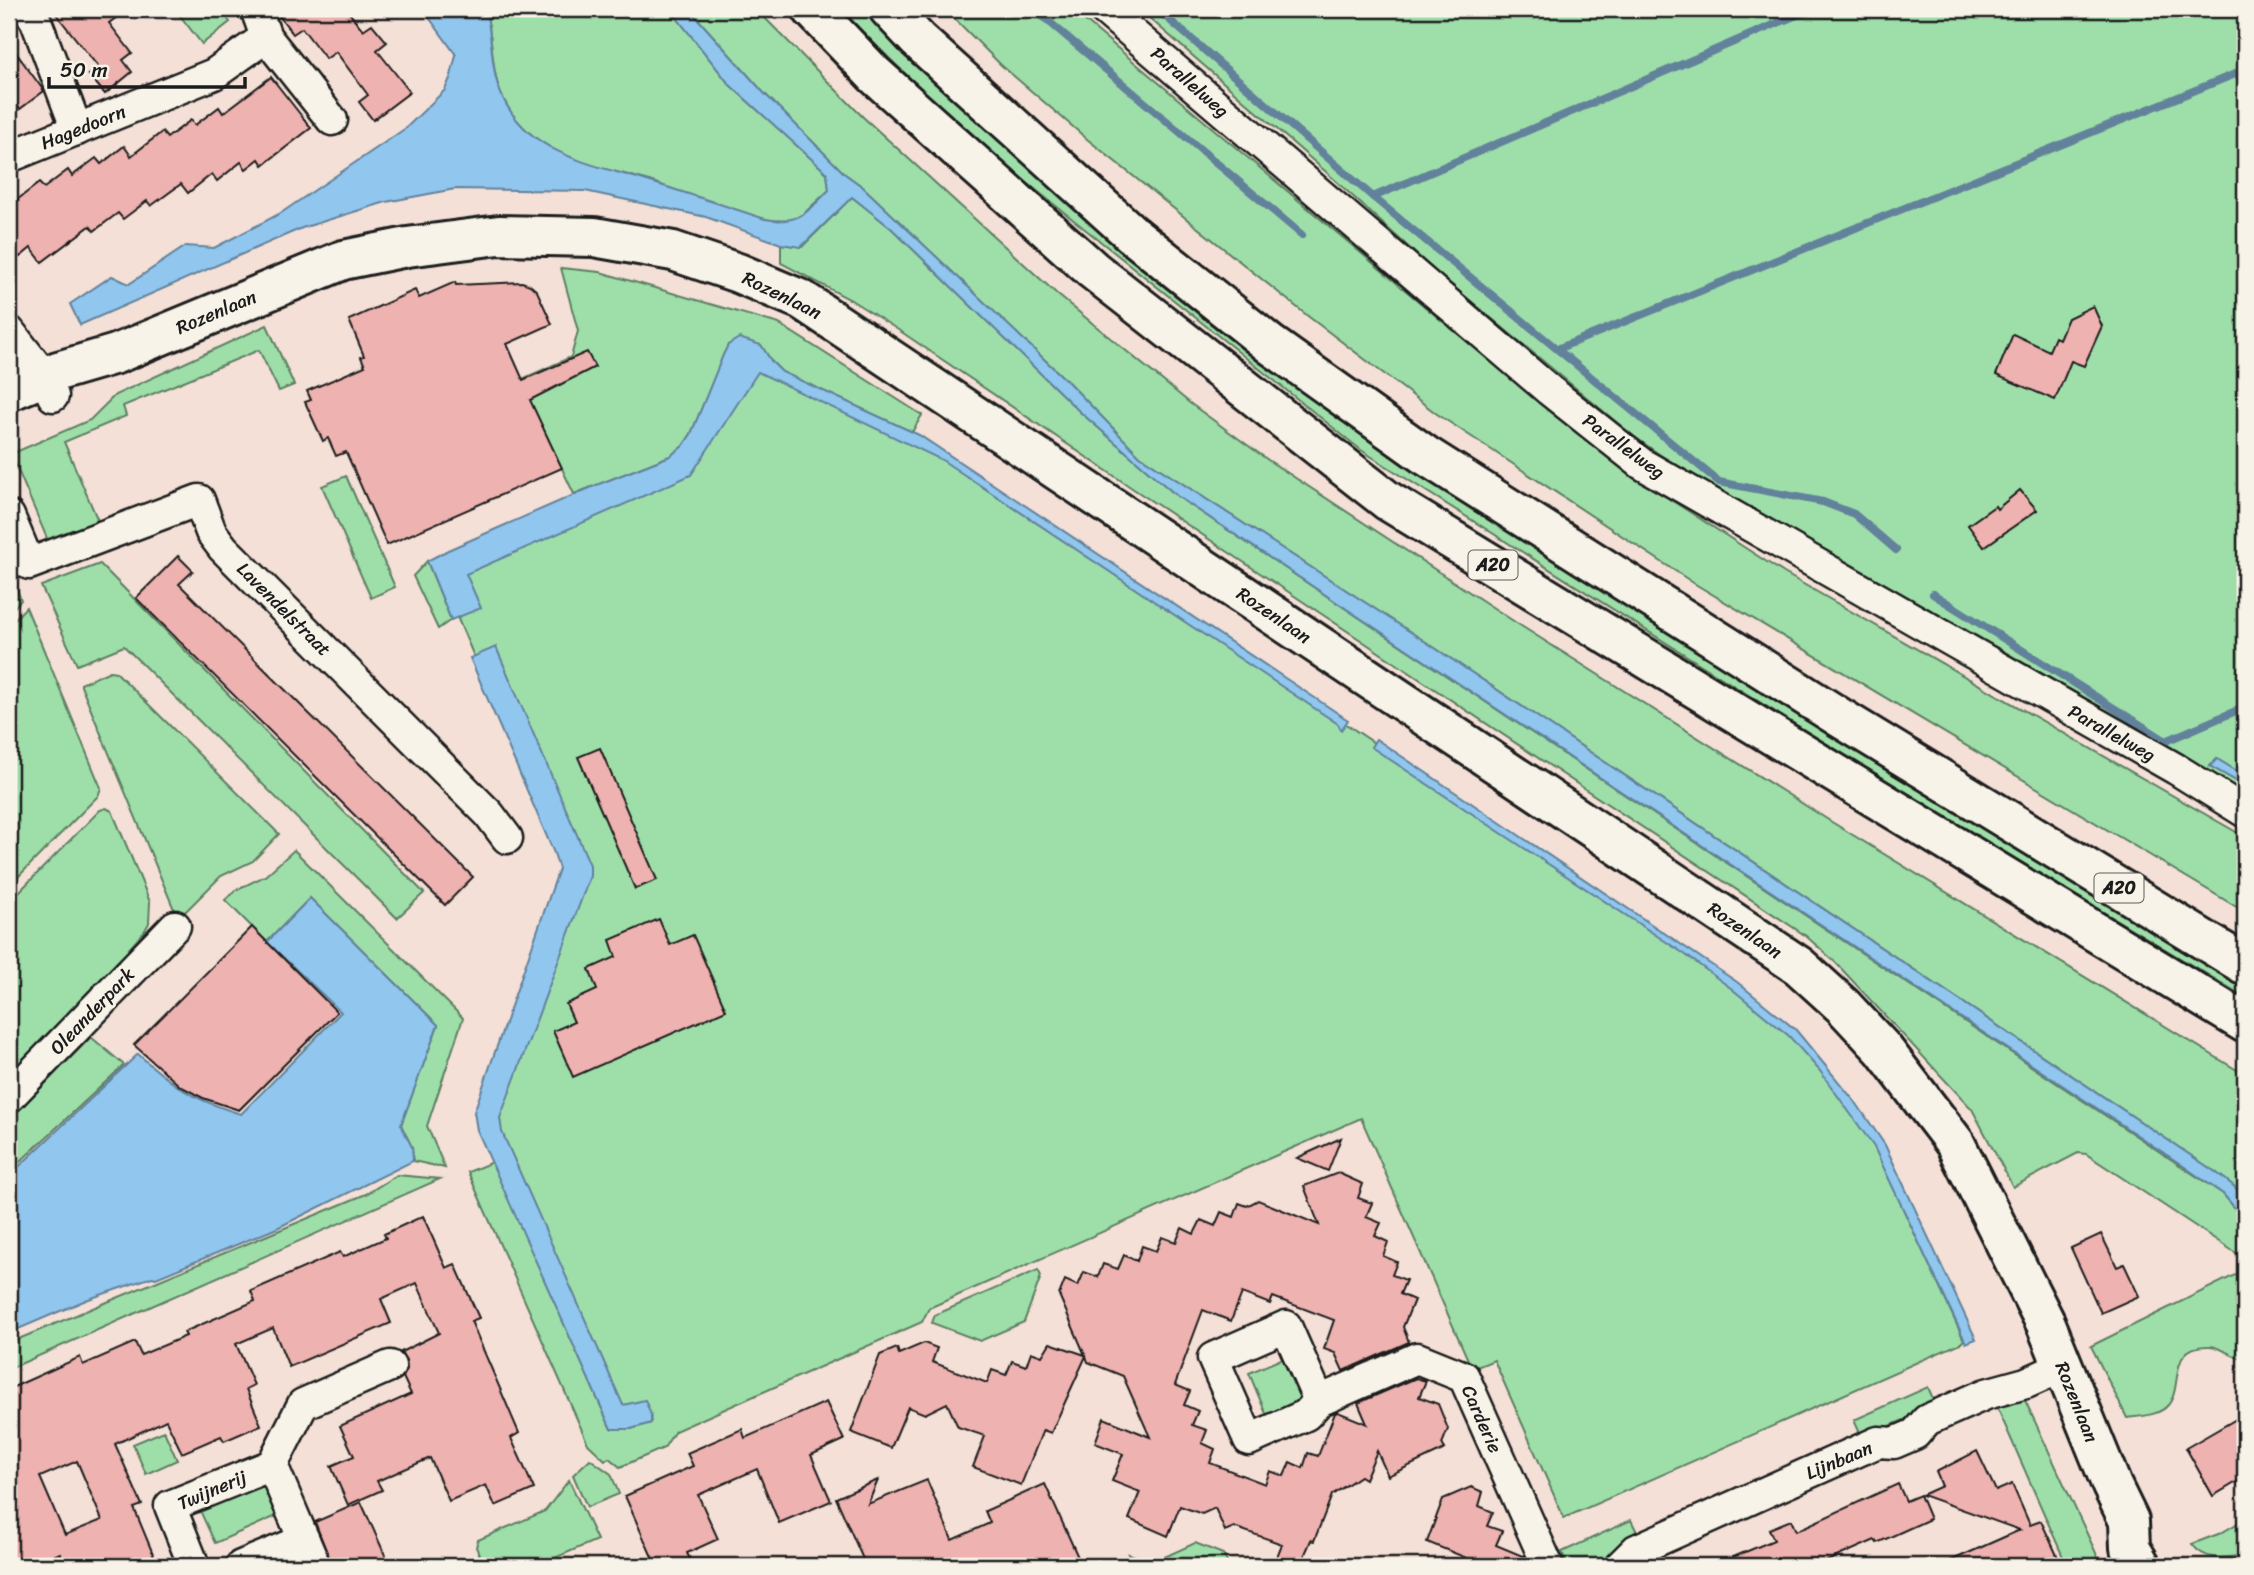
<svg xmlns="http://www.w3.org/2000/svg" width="2254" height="1575" font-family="Sriracha,sans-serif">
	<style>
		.green { fill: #9edfa9; stroke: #5d7e62; stroke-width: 2 }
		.water { fill: #91c6ef; stroke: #62829b; stroke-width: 2 }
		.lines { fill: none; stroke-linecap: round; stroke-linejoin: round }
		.stream { stroke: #62829b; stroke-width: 8 }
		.building { fill: #eeb2b0; stroke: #1c1c1c; stroke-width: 2; fill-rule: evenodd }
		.street-casing { stroke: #1c1c1c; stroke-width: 35 }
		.secondary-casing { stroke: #1c1c1c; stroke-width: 44 }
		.highway-casing { stroke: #1c1c1c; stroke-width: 44 }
		.street { stroke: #f7f3e8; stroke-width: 30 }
		.secondary { stroke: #f7f3e8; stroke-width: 38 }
		.highway { stroke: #f7f3e8; stroke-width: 38 }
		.labels { text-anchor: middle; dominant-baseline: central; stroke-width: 6; stroke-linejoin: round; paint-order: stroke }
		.shield { fill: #f7f3e8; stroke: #5e5c59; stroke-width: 2 }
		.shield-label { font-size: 18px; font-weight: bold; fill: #1c1c1c }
		.street-label { font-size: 19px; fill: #1c1c1c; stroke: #f7f3e8 }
	</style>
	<rect width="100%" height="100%" fill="#f4e0d7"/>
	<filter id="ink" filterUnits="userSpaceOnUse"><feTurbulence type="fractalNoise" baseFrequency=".0143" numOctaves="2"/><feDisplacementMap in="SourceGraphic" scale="14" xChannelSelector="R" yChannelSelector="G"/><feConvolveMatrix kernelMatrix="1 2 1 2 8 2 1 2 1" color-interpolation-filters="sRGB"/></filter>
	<g filter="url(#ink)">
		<g class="green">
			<path d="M175,9H220L230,22L202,44Z"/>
			<path d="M485,9H670L730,85L827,173L829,190L798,219L776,221C733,214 690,194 649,181C615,170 579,166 548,147C530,136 511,117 502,97C490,68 494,38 485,9Z"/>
			<path d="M689,9H756L863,117L1058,295L1191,404L1268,460L1518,624L1830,821L2245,1075V1201L2241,1192L2214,1171L1429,644L1140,456L1066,380L863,187L845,174L763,92Z"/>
			<path d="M839,9H873L988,131L1211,320L2245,984V997L1886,782L1361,450L970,137Z"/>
			<path d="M945,9H1071L1436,316L1620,467L1784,573L2245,837V912L1695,584L1437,414L1309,317L1087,139L1001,65Z"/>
			<path d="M1139,9H2245V776L2217,759L2210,766L2245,786V802L1710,490L1632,435L1437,273L1325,171Z"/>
			<path d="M852,197L891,228L1079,411L1177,496L2223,1194L2245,1220V1259L2086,1154L2078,1153L2013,1187L1972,1109L1836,963L1806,936L1135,490L903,333L851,300L781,263V244L802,247Z"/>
			<path d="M561,268L600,272L779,324L922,415L912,432L782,372L772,362L761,345H728L691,434L683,446L670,456L574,494L520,380L571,357L578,331Z"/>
			<path d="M267,325L294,385L279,391L259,350L123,406L126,416L64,442L99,523L49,543L11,454L90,420L115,395Z"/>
			<path d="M752,361L939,452L1699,960L1773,1016L1861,1118L1964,1340L1961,1343L1564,1518L1494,1360L1472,1369L1361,1118L929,1308L922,1322L675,1431L664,1448L620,1467L609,1458L605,1460L588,1444L468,1172L492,1162L611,1429H631L651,1423L621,1417L487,1118L567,874L437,570L688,464Z"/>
			<path d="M346,476L395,587L371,598L322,486Z"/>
			<path d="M427,561L451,620L438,629L413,576Z"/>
			<path d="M100,564L424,893L397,918L124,646L77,665L41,586Z"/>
			<path d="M9,568L21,600L9,613Z"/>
			<path d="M26,607L101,788L98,796L9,886V625Z"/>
			<path d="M110,671L116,672L279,834L253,861L221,876L185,912L176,911L173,907L81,686V684Z"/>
			<path d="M106,808L112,811L150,902L149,923L144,932L128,950L133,955L9,1080V902L100,810Z"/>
			<path d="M294,850L463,1018L427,1126L445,1168L413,1161L412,1147L401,1125L438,1025L310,898L267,942L225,900L236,890L265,876Z"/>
			<path d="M91,1037L124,1065L9,1172V1120Z"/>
			<path d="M397,1175L440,1179L9,1369V1343L366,1194Z"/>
			<path d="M1038,1270L1041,1276L1024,1322L980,1341L932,1323L935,1315Z"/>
			<path d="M2245,1270V1359C2232,1358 2223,1347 2210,1346C2166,1344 2184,1387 2168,1405C2159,1416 2140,1416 2127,1418L2091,1346Z"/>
			<path d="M1288,1356L1308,1396L1269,1421L1249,1373Z"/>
			<path d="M1928,1387L1936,1406L1862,1438L1854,1420Z"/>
			<path d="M2015,1398H2024L2102,1566H2067L1997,1407Z"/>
			<path d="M164,1431L177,1460L146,1474L133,1444Z"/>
			<path d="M590,1459L611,1474L619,1494L587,1507L573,1475Z"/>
			<path d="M569,1480L597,1540L536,1566H484L476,1547L478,1540L545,1511Z"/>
			<path d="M266,1482L279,1515L215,1543L196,1502Z"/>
			<path d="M2245,1519V1554L2243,1555C2224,1558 2205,1562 2192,1544L2221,1533Z"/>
			<path d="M1631,1520L1640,1538C1614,1560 1602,1569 1568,1566L1562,1552Z"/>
			<path d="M1195,1543L1223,1554L1229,1566H1135L1129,1554L1157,1564L1160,1559Z"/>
		</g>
		<g class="water">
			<path d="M423,9H485C494,38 489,70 503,98C530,155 593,164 647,181C687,193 726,206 765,219C798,225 808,212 829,190L827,173L730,85L670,9H689L763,92L845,174L863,187L1066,380L1140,456L1429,644L2214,1171C2237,1188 2245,1190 2245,1220L2223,1194L2179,1163L1177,496L1079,411L891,228L852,197L801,247L781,244L706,217L585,191L455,189L386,202L302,228L80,325L70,304L112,276L129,284L186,246L214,248L281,213L406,128L445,90L451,76L456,55Z"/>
			<path d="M739,338L761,345L772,362L782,372L919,435L1348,720L1341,730L1338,724L942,460L758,372L691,475L466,574L481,608L451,620L427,561L448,550L599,484L670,456L683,446L691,434L723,355L728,345Z"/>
			<path d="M496,647L590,865V876L500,1118L502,1132L623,1405L645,1400L651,1415V1423L631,1429H611L477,1130L474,1112L559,869L554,853L470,658Z"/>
			<path d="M1376,739L1737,982L1796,1030L1857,1104L1885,1145L1976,1339L1966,1343L1874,1147L1820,1071L1789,1036L1732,989L1683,953L1371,747Z"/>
			<path d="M2217,759L2245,776V786L2210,766Z"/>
			<path d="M310,898L438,1025L401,1125L412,1147L413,1161L277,1228L156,1278L152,1277L86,1300L9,1333V1176L138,1054C176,1088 192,1099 241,1114L341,1012L267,942Z"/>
		</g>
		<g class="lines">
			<g class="stream">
				<path d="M1034,9L1302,235"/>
				<path d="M1157,9L1373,197"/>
				<path d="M1823,9L1799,14L1373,197L1557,349L2245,70"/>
				<path d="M1557,349L1719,482L1823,502L1854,514L1896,550"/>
				<path d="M1933,594L2166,741L2245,707"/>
			</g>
		</g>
		<g class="building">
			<path d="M52,9H128L109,23L132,53L123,60L132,72L105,94L89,75L99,68Z"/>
			<path d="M274,9H346L363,30L372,24L387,42L377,50L410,92L373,120L359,102L368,95L336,52L326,59L302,28L293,34Z"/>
			<path d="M9,43L44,91L20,109L9,93Z"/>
			<path d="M271,77L311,128L263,165L259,159L246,169L241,162L217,181L212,174L188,193L181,184L151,206L147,201L123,219L118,213L94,231L90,226L42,262L31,248L20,257L9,243V206L39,183L44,188L68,170L72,176L96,158L101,164L124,146L131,156L162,132L167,138L191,120L195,125L219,107L223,113Z"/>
			<path d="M455,282L456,285L522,282L530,285L537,291L552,324L507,344L523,380L587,352L595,367L530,400L562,468L387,545L346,452L336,456L328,438L323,441L305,402L311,400L307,391L365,366L361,357L364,356L349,320L415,290L419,298Z"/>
			<path d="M2093,306L2102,326L2084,366L2071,361L2055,400L1996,375L2013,334L2049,351L2055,337L2059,339L2068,318Z"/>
			<path d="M2020,490L2037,510L1984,547L1968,525L1995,506L1997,509Z"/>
			<path d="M178,556L193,571L179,584L473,877L445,905L136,598Z"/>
			<path d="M600,748L657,880L635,889L578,757Z"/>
			<path d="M659,919L670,945L693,935L726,1010L573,1077L553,1031L574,1022L566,1004L597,990L589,969L616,957L610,940Z"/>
			<path d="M252,927L337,1012L239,1110L203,1098L180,1086L134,1045Z"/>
			<path d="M1341,1138L1328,1171L1297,1158Z"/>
			<path d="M1338,1173L1363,1184L1358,1198L1372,1203L1366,1217L1381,1223L1375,1236L1388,1242L1383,1256L1397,1262L1392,1275L1406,1280L1400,1294L1414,1300L1403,1327L1409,1342L1343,1371L1335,1353L1324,1349L1334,1320L1273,1297L1270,1304L1242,1293L1231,1321L1203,1310L1175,1385L1190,1391L1184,1405L1198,1411L1192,1425L1207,1430L1202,1443L1215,1449L1210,1463L1265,1484L1270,1471L1284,1476L1290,1462L1303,1468L1308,1453L1318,1456L1335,1413L1338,1412L1367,1424L1358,1403L1416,1378L1426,1381L1419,1397L1438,1404L1448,1429L1442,1444L1445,1449L1388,1476L1377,1451L1365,1479L1360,1476L1332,1495L1314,1541L1311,1540L1300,1566L1276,1559L1282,1544L1234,1527L1225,1531L1215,1508L1202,1514L1180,1506L1168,1536L1129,1519L1140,1492L1112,1481L1123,1454L1095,1443L1104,1418L1150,1437L1123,1376L1088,1362L1086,1356L1051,1433L1043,1430L1021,1485L973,1467L985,1436L958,1427L947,1403L925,1414L908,1407L891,1448L851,1432L880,1355L897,1348L899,1354L924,1343L937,1348L932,1362L987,1383L992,1370L1006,1375L1012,1361L1026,1366L1031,1352L1042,1356L1050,1343L1085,1355L1059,1295L1065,1280L1078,1286L1084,1272L1098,1277L1103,1264L1118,1269L1124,1255L1137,1261L1142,1246L1156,1251L1162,1237L1176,1242L1182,1228L1194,1234L1201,1220L1215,1226L1221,1212L1234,1217L1239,1203L1247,1206L1258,1200L1319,1225L1304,1186Z"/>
			<path d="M423,1216L446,1268L455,1264L479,1318L471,1321L519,1433L511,1438L534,1489L495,1506L486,1485L449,1501L430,1458L377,1481L382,1490L348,1505L331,1466L354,1456L340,1426L411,1394L403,1377L407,1369L406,1360L401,1352L439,1333L417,1283L381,1299L391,1323L289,1367L273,1328L236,1344L254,1385L246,1389L261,1425L224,1441L221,1436L182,1453L166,1420L115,1444L142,1505L134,1508L158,1566H66L60,1553L31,1566H9V1389L80,1357L83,1365L135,1342L141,1355L186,1336L184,1332L255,1301L251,1291L340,1252L343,1257L386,1238L384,1234ZM77,1461L102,1520L65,1535L40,1477Z"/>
			<path d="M2101,1234L2117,1267L2124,1264L2139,1296L2101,1313L2071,1248Z"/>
			<path d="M826,1402L844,1440L811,1455L831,1501L779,1523L757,1469L698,1495L718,1539L687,1553L693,1566H656L625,1496L693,1466L687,1453L742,1429L745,1438Z"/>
			<path d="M2245,1414V1477L2213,1496L2186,1448Z"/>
			<path d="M1977,1451L1996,1491L2012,1484L2030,1525L2041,1521L2062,1566H1939L2020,1530L1922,1495L1942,1486L1936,1472Z"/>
			<path d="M878,1480L868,1504L927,1480L952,1540L990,1523L985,1511L1045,1484L1082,1566H866L836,1498Z"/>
			<path d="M1898,1484L1906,1501L1920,1495L1930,1519L1877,1543L1875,1540L1816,1566H1712L1774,1540L1769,1529L1791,1520L1796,1531Z"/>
			<path d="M1471,1487L1483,1492L1479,1506L1493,1512L1487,1526L1502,1531L1496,1545L1525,1557L1529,1566H1466L1469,1559L1427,1542L1443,1499Z"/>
			<path d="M361,1502L390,1566H332L315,1522Z"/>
		</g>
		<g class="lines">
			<g class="street-casing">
				<g id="street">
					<path d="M28,9L36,21L77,130"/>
					<path d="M256,9L266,37L332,120"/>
					<path d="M1104,9L1549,390L1642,464L2176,769L2245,812"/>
					<path d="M9,157L214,74L266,37"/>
					<path d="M9,331L45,377L53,396"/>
					<path d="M9,516L29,564L199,500L211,532L223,548L489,814L507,838"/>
					<path d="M9,1097L175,926"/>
					<path d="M1319,1401L1286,1326L1213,1358L1249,1440L1306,1415L1319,1401L1417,1358L1464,1377L1548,1566"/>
					<path d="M272,1465L303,1404L390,1366"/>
					<path d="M194,1566L170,1506L272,1465L315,1566"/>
					<path d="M241,1566L304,1540"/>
					<path d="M1620,1566L1636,1550L1878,1442L1894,1443L1915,1434L1927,1420L1986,1394L2026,1383L2062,1367"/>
				</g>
			</g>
			<g class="secondary-casing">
				<path id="secondary" d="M9,391L58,371L116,354L343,260L407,247L499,235L594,237L673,251L738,273L802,300L1799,966L1843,1006L1883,1049L1955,1143L2046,1324L2112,1486L2129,1521L2130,1548L2141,1566"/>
			</g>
			<g class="highway-casing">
				<g id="highway">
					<path d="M812,9L875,75L1093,270L1388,501L2245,1023"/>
					<path d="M889,9L918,40L1132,234L1271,345L1425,455L1839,717L2245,965"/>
				</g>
			</g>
			<use href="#street" class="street"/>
			<use href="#secondary" class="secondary"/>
			<use href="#highway" class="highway"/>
		</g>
	</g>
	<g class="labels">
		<g class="shield">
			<rect x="1468.5" y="550.5" width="49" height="29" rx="5"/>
			<rect x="2094.5" y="873.5" width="49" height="29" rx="5"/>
		</g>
		<g class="shield-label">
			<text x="1493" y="565">A20</text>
			<text x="2119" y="888">A20</text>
		</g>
		<g class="street-label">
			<text transform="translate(1190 82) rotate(41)">Parallelweg</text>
			<text transform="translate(83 127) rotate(-22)">Hagedoorn</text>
			<text transform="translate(782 295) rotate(26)">Rozenlaan</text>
			<text transform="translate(216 312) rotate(-23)">Rozenlaan</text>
			<text transform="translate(1624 446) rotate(36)">Parallelweg</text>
			<text transform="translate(284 609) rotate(45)">Lavendelstraat</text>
			<text transform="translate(1274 615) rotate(34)">Rozenlaan</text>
			<text transform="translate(2112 733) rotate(29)">Parallelweg</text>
			<text transform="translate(1745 930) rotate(34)">Rozenlaan</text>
			<text transform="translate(92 1011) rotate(-46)">Oleanderpark</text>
			<text transform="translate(2077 1402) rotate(68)">Rozenlaan</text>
			<text transform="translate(1482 1419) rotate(66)">Carderie</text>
			<text transform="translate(1839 1460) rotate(-23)">Lijnbaan</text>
			<text transform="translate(212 1490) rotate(-23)">Twijnerij</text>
		</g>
	</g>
	<rect width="2254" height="1575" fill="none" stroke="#f7f3e8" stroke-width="35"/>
	<rect x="18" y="18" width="2219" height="1540" fill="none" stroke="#1c1c1c" stroke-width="2.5" filter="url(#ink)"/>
	<path d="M49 77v10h196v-10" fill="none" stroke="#1c1c1c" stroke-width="3.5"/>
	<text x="60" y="77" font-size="21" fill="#1c1c1c" stroke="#f7f3e8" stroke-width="5" paint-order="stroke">50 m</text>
</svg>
